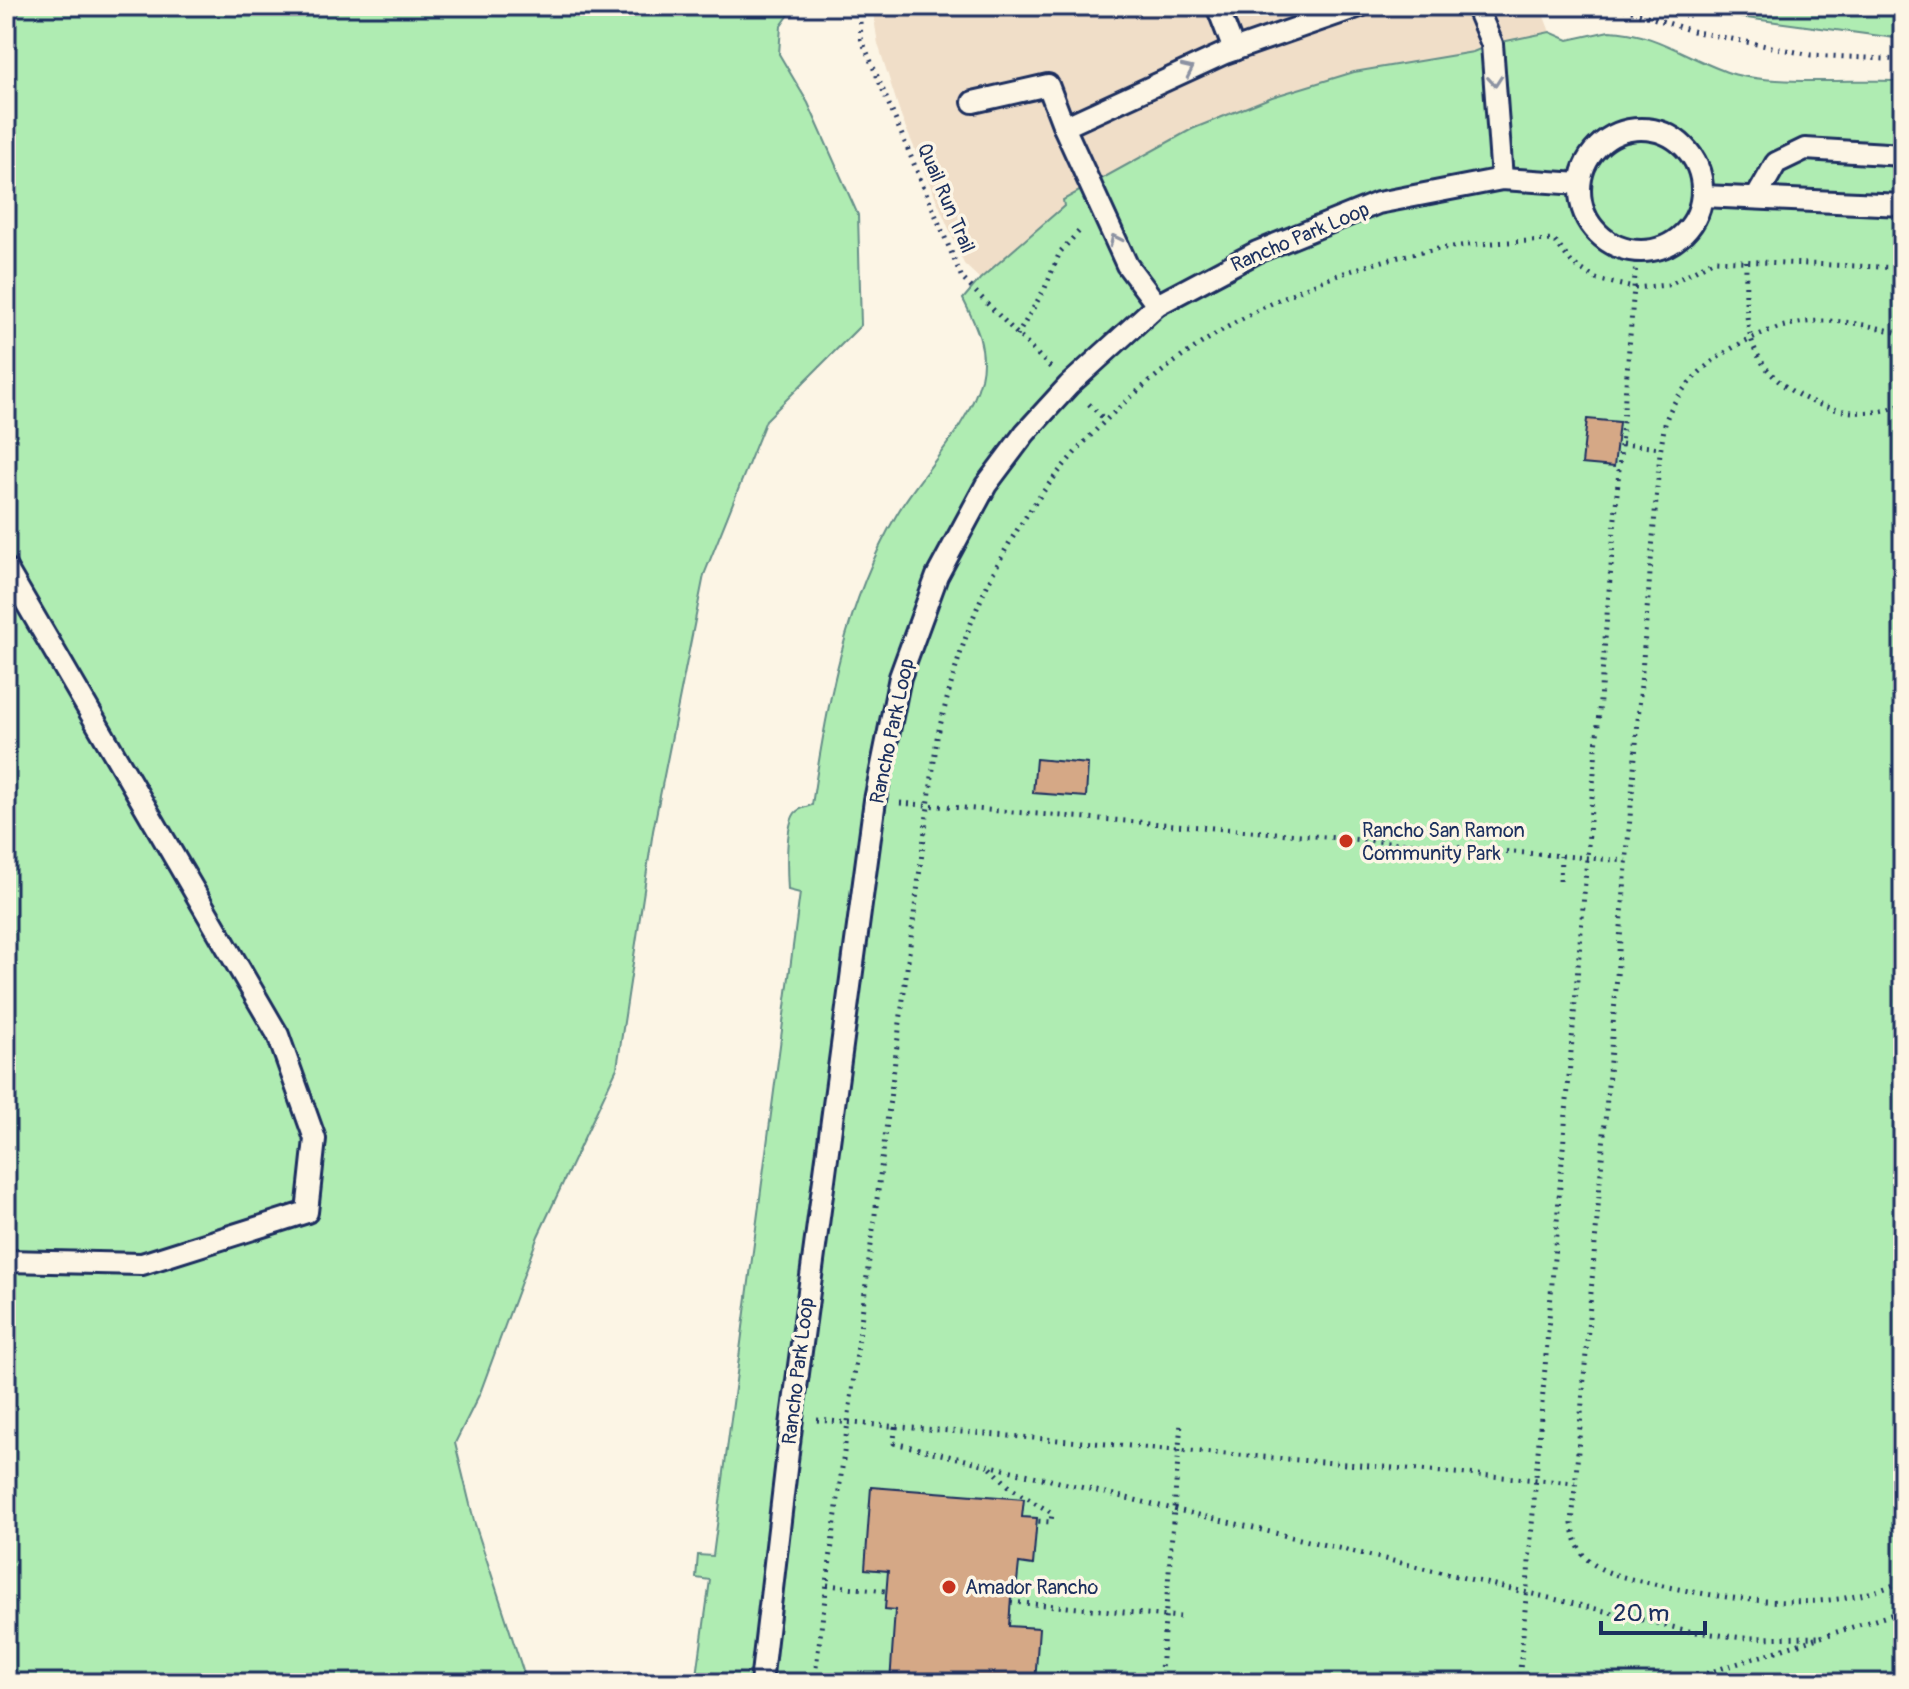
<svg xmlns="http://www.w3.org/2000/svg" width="1909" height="1689" font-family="Pangolin,sans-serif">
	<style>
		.built { fill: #f0dec8 }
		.green { fill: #afecb2; stroke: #658e88; stroke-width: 2 }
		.building { fill: #d5a886; stroke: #1b2f5e; stroke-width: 2 }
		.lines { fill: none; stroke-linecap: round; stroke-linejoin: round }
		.lane-casing { stroke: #1b2f5e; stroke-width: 26 }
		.path { stroke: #1b2f5e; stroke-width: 5; stroke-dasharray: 2 6; stroke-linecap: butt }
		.lane { stroke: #fcf5e5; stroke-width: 20 }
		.oneway { stroke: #8c92a2 }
		.poi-dot { fill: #c8321e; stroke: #fcf5e5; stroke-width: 3 }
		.labels { text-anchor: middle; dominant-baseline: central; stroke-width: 7; stroke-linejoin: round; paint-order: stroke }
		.street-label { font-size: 20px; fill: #1b2f5e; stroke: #fcf5e5 }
		.poi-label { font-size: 20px; fill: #1b2f5e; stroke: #fcf5e5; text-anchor: start }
	</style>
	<rect width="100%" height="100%" fill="#fcf5e5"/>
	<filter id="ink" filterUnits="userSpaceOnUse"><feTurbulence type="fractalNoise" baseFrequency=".0125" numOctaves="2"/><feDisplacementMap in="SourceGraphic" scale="16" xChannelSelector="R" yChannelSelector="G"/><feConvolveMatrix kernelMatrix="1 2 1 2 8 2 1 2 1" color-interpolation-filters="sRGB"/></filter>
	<g filter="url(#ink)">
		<path class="built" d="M872,6H1540L1550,32L1492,44L1473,52L1354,72L1272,97L1064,206L980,279L964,264L902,119L878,44Z"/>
		<g class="green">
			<path d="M6,6H795L781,26L779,54L808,103L858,215L861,325L766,420L704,575L653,831L617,1068L538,1236L480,1393L455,1443L474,1521L527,1683H6Z"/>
			<path d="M1662,6H1903V39L1664,7Z"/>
			<path d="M1609,31C1655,32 1688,59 1730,73C1772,86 1856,79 1903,81V1683H696L710,1580L696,1578L698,1555L713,1556L800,893L788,890C787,873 785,827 795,813C799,808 806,807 812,805C827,704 845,603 897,514C923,470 968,429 981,379C988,349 976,325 963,299L980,279L1064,206L1063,200L1192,129L1272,97L1354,72L1473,52L1492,44L1550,32L1568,40Z"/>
		</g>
		<g class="building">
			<path d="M1039,6H1065L1043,15Z"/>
			<path d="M1587,419L1619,422L1614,467L1582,464Z"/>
			<path d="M1036,759L1088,764L1086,797L1033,793Z"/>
			<path d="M871,1487L1024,1499L1022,1517L1037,1518L1033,1565L1019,1563L1017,1582H1012L1009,1626L1039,1628L1035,1683H890L895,1610L885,1609L888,1571L865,1569Z"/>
		</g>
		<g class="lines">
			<g class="lane-casing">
				<g id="lane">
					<path d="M1217,6L1234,50"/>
					<path d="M1476,6L1492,44L1502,179"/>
					<path d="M973,102L1048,85L1064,127"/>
					<circle cx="1641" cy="190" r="61"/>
					<path d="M1703,196L1903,205"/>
					<path d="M1756,198L1776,163L1805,149L1903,155"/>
					<path d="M1157,305L1127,265L1064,127L1225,53L1360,6"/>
					<path d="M6,568L278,1035L315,1139L307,1212L142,1264L6,1261"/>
					<path d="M761,1683L792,1418L875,800L900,677L937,576L986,485L1025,433L1069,385L1157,305L1257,252L1378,203L1502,179L1580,184"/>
				</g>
			</g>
			<g class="path">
				<path d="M859,6L861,38L962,278L1051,368"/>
				<path d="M1616,6L1692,31L1811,55L1903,60"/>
				<path d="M1901,6L1903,7"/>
				<path d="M1746,261C1746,292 1743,332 1760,359C1787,403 1856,426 1903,404"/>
				<path d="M1903,334C1872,326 1839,318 1806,322C1754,328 1689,366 1668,415C1663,426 1663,440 1660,452L1572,1524C1575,1536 1577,1549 1586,1558C1603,1575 1632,1579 1654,1584C1732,1601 1828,1615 1903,1581"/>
				<path d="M1017,336L1045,288L1060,252L1082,228"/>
				<path d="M1089,404L1105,420"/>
				<path d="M1622,444L1661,448"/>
				<path d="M900,803L1626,861"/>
				<path d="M1560,881L1561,856"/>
				<path d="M817,1420L1575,1483"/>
				<path d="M895,1427L894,1443L1689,1631L1743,1638L1822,1637"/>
				<path d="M991,1468L1012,1489L1052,1513L1051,1522L1036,1521"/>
				<path d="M827,1585L886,1591"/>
				<path d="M1011,1602L1180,1617"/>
				<path d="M814,1683L937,738C949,690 961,644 981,599C1057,423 1234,289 1422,252C1465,243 1510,242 1554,240L1572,263L1596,279L1634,288L1668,285L1714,260L1903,268"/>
				<path d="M1160,1683L1181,1422"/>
				<path d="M1519,1683L1637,251"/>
				<path d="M1676,1683L1903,1611"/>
			</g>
			<use href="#lane" class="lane"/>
		</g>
		<defs><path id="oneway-chevron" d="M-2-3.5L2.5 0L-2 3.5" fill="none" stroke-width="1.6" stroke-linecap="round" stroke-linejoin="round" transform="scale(2)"/></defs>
		<g class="oneway">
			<use href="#oneway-chevron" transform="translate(1188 70) rotate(-25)"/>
			<use href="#oneway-chevron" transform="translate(1495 81) rotate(85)"/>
			<use href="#oneway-chevron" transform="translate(1115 240) rotate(-116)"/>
		</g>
	</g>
	<g class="poi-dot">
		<circle cx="1346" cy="841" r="8"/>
		<circle cx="949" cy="1587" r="8"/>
	</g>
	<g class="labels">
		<g class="street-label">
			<text transform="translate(946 198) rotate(67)">Quail Run Trail</text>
			<text transform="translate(1300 237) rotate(-23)">Rancho Park Loop</text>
			<text transform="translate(892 731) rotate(-78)">Rancho Park Loop</text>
			<text transform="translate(798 1371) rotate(-83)">Rancho Park Loop</text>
		</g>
		<g class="poi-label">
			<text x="1362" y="830">Rancho San Ramon<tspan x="1362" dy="23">Community Park</tspan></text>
			<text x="965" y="1587">Amador Rancho</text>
		</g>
	</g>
	<rect width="1909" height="1689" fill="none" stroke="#fcf5e5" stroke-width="32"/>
	<rect x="16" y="16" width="1877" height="1657" fill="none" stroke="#1b2f5e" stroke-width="3" filter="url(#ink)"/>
	<path d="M1601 1621v12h104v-12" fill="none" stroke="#1b2f5e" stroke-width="4"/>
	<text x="1613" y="1621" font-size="24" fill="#1b2f5e" stroke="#fcf5e5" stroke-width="6" paint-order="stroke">20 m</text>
</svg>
